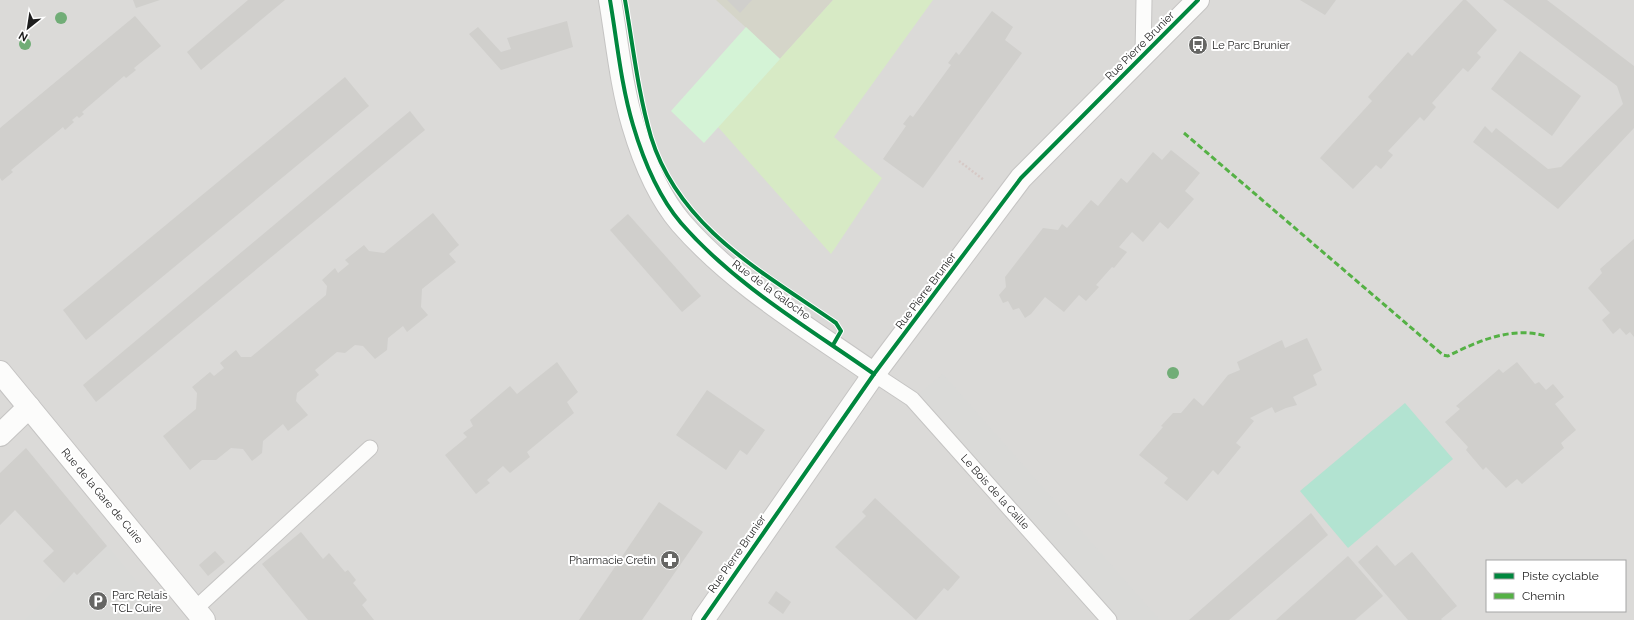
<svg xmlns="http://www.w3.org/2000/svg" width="1634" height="620" font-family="Raleway,sans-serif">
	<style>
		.residential { fill: #dbdad8; fill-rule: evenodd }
		.religious { fill: #dadad8 }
		.construction { fill: #d5d5c9 }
		.grass { fill: #d7eac5 }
		.park { fill: #d4f3d6 }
		.pitch { fill: #b2e3d1 }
		.building { fill: #d0cfcc }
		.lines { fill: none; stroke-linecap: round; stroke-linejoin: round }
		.service-casing { stroke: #c5c4c3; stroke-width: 17 }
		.minor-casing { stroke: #c5c4c3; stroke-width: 24 }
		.tertiary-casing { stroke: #c5c4c3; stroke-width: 24 }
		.path { stroke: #d6c9c6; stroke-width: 2.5; stroke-dasharray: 2 2; stroke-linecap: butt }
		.service { stroke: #fcfcfb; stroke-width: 15 }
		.minor { stroke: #fcfcfb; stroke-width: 22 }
		.tertiary { stroke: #fcfcfb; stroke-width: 22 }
		.quiet { stroke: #55b145; stroke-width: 3; stroke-dasharray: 6 3; stroke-linecap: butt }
		.cycleway-casing { stroke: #fff; stroke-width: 6 }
		.cycleway { stroke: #00873e; stroke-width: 4 }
		.tree { fill: #71ad77 }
		.labels { text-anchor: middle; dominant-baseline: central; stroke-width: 4; stroke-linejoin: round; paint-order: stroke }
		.poi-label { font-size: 11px; fill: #1e1e1e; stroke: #fff; text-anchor: start }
		.street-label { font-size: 11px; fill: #1e1e1e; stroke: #fff }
	</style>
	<rect width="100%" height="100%" fill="#ecebe7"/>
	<path class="residential" d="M0,0H1634V620H0ZM1487,561H1625V611H1487Z"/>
	<g class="religious">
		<path d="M943,374L1160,620H1109L912,399Z"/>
		<path d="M107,546L168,620H25L74,572L77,575Z"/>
	</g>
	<path class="construction" d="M716,0H833L780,59Z"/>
	<path class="grass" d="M833,0H933L834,137L882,178L831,254L718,127Z"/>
	<path class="park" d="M746,27L780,59L704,143L671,111Z"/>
	<path class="pitch" d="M1405,403L1453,459L1348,548L1300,491Z"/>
	<g class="building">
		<path d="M133,0H160L136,8Z"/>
		<path d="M248,0H285L201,70L187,52Z"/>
		<path d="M727,0H752L740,13Z"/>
		<path d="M1300,0H1336L1325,15Z"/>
		<path d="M1463,0H1466L1497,30L1477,53L1481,57L1468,72L1463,68L1432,103L1436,107L1424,121L1420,117L1388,151L1393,155L1381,169L1376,165L1353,189L1320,158L1372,101L1368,97L1408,52L1412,56Z"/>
		<path d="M1503,0H1547L1634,66V128L1558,209L1473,142L1485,126L1492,133L1496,128L1548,169L1561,167L1623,104L1617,86Z"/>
		<path d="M992,11L1013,27L1005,40L1022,53L923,188L883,159L906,126L903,124L910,115L913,117L951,65L948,63L956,52L959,55Z"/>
		<path d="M135,16L161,46L134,68L136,70L126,78L124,76L82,112L84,114L79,118L77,116L72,120L74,122L65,130L63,127L11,170L13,172L2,181L0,178V128Z"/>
		<path d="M567,21L573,47L501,70L469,34L478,27L501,52L511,49L507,38Z"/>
		<path d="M1520,51L1581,96L1552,136L1491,89Z"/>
		<path d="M345,77L369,106L86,340L63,310Z"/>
		<path d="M410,111L425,130L96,402L83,385Z"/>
		<path d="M1171,150L1200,173L1185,191L1194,199L1168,229L1160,222L1143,242L1132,232L1119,247L1127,252L1114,268L1112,267L1096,285L1099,287L1086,301L1079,295L1064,312L1045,297L1031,314L1025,318L1019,308L1013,310L1008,301L1003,303L999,295L1006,287L1005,277L1043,228L1058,230L1062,224L1067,228L1091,200L1098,206L1121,178L1127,183L1153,152L1162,160Z"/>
		<path d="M433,213L459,245L449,254L456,262L422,289L421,307L428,315L407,332L403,326L388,338L387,350L375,359L363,346L355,345L345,353L337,352L315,370L319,375L297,393L296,401L308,415L288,431L283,424L263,441L262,453L252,461L243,449L231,448L216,460H202L190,470L163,436L196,409L197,393L192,387L210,372L214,376L224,368L220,363L236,350L241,357H251L326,295L327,286L322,280L335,268L338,273L349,264L345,260L364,245L369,251L384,253Z"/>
		<path d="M628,214L701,296L682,312L610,230Z"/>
		<path d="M1634,239V337L1630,332L1626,335L1620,328L1613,334L1602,320L1610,313L1588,288L1602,273L1600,269Z"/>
		<path d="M1307,338L1322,370L1313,375L1317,385L1293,397L1297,405L1286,408L1275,413L1272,407L1250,418L1254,421L1236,443L1241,447L1218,475L1213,470L1187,501L1164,483L1168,478L1139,455L1163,427L1161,426L1173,413H1181L1194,398L1203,406L1228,375L1240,370L1237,362L1282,340L1285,348Z"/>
		<path d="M557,362L578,392L567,402L574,413L527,452L530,457L510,473L503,466L487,480L490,483L476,494L445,455L467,437L463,433L473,426L470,420L510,386L517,394Z"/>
		<path d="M1517,362L1535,384L1539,382L1546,390L1553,384L1564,397L1555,404L1576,430L1561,443L1564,448L1522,484L1517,479L1506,488L1486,467L1483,470L1466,450L1468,447L1445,422L1460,409L1456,406L1499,369L1503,373Z"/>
		<path d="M707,390L765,430L747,455L740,450L726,470L676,435Z"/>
		<path d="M26,448L107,546L77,575L74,572L64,583L43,561L54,551L15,510L0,525V473Z"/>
		<path d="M875,498L960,577L948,591L944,588L916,620L835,547L866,516L862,512Z"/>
		<path d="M659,502L703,532L642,620H579Z"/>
		<path d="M1311,513L1328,535L1229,620H1189Z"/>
		<path d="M301,532L323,559L329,553L345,572L348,570L356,580L353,583L367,600L362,605L374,620H308L262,564Z"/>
		<path d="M1377,545L1395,566L1412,552L1457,606L1441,619L1442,620H1408L1358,562Z"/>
		<path d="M215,551L225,562L208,576L199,565Z"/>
		<path d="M1348,556L1383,596L1355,620H1276Z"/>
		<path d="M776,591L791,602L783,614L768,603Z"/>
	</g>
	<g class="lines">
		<g class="service-casing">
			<g id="service">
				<path d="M1143,55L1144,0"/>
				<path d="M874,374L912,399L1109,620"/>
				<path d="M195,609L370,448"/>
			</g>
		</g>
		<g class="minor-casing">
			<g id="minor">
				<path d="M610,0C617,41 621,85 633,125C643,159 658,196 681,223C735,285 807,327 874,374"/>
				<path d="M0,435L29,407"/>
				<path d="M703,620L874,374L1021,178L1198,0"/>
			</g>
		</g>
		<g class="tertiary-casing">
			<path id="tertiary" d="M0,372L204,620"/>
		</g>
		<path class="path" d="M959,161L984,180"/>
		<use href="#service" class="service"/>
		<use href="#minor" class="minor"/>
		<use href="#tertiary" class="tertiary"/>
		<path class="quiet" d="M1184,133L1443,355L1448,356C1478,341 1512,326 1546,336"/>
		<g class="cycleway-casing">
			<g id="cycleway">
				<path d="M610,0C617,41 621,85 633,125C643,159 658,196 681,223C735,285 807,327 874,374"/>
				<path d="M625,0C633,46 638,93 651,137C679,228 764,273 836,323L841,331L833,345"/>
				<path d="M703,620L874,374L1021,178L1198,0"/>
			</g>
		</g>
		<use href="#cycleway" class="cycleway"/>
	</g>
	<g class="tree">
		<circle cx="61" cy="18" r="6"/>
		<circle cx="25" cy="44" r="6"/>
		<circle cx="1173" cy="373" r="6"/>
	</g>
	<defs>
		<g id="bus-disc" transform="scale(1)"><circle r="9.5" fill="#666664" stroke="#fff"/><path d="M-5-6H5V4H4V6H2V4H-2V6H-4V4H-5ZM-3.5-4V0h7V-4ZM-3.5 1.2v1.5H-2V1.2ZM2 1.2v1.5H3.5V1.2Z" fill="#fff"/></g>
		<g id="pharmacy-disc" transform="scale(1)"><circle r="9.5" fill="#666664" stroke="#fff"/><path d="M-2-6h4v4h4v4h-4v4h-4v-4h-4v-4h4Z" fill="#fff"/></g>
		<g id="parking-disc" transform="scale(1)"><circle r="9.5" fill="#666664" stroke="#fff"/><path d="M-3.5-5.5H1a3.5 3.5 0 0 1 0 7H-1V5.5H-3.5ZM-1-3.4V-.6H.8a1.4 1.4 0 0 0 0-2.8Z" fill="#fff"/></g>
	</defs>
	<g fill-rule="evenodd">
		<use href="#bus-disc" x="1198" y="45"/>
		<use href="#pharmacy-disc" x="670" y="560"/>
		<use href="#parking-disc" x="98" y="601"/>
	</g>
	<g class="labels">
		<g class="poi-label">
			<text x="1212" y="45">Le Parc Brunier</text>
			<text x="656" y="560" text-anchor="end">Pharmacie Cretin</text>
			<text x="112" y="595">Parc Relais<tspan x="112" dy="13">TCL Cuire</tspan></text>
		</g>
		<g class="street-label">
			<text transform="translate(1140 46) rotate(-45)">Rue Pierre Brunier</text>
			<text transform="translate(771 290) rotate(36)">Rue de la Galoche</text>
			<text transform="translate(926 291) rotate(-53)">Rue Pierre Brunier</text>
			<text transform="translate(995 492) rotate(48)">Le Bois de la Caille</text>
			<text transform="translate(102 496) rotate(50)">Rue de la Gare de Cuire</text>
			<text transform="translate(737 554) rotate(-55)">Rue Pierre Brunier</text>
		</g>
	</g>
	<rect x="1486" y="560" width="140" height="52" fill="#ffffff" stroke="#a5a5a5"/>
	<rect x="1494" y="573" width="20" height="6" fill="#00873e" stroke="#a5a5a5"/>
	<text x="1522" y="580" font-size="12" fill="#1e1e1e">Piste cyclable</text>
	<rect x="1494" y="593" width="20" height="6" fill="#55b145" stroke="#a5a5a5"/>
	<text x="1522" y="600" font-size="12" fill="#1e1e1e">Chemin</text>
	<g transform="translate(28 28) rotate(210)" stroke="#ffffff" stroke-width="3" paint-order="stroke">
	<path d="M0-3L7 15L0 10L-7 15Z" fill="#1e1e1e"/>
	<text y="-6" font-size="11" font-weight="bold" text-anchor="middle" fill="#1e1e1e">N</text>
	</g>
</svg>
